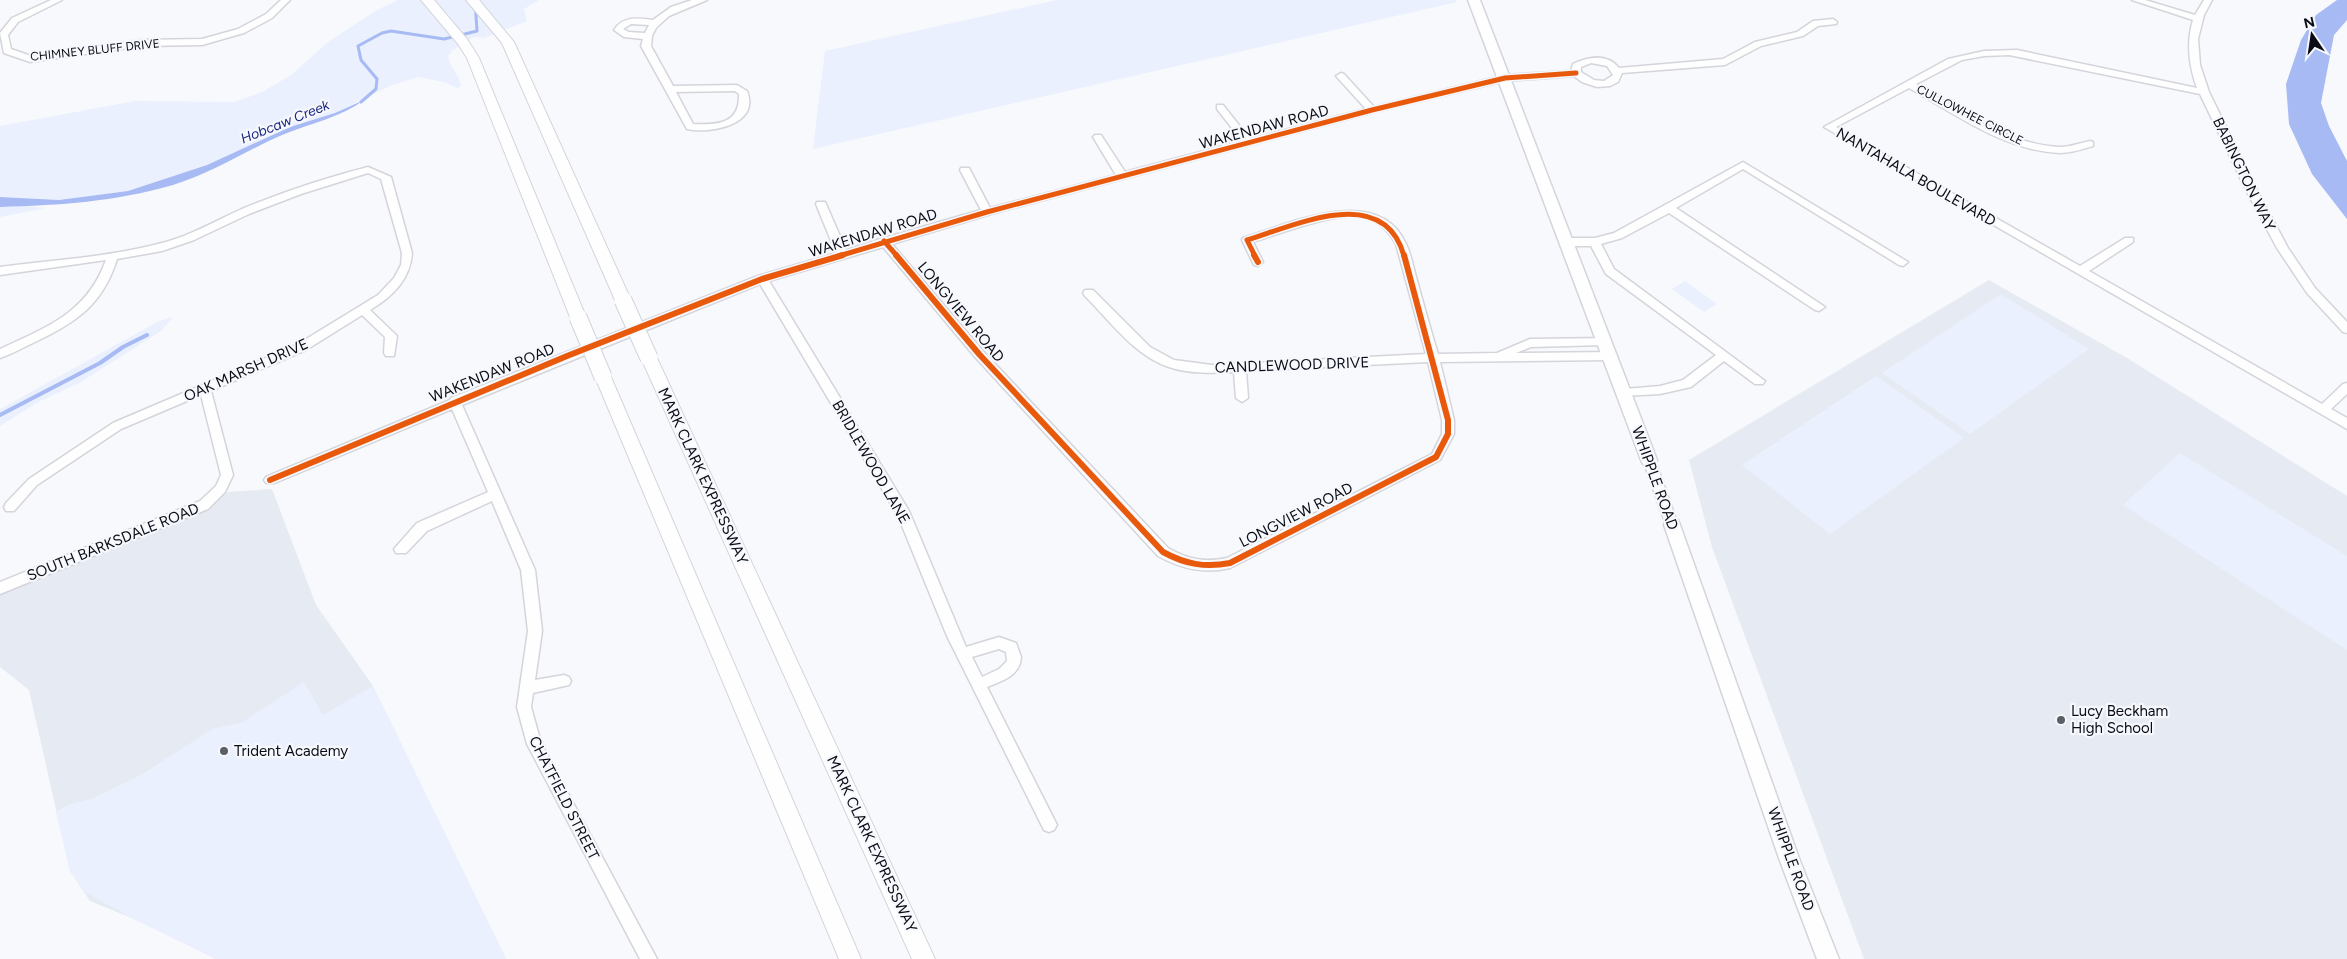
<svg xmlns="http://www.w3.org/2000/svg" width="2347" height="959" font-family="Figtree,sans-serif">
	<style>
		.built { fill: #e6eaf2 }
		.green { fill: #eaf0fe }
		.water { fill: #a7baf3 }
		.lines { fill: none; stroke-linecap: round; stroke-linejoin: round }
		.stream-far1 { stroke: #a7baf3; stroke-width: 3 }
		.stream { stroke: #a7baf3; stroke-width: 4 }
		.minor-casing { stroke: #d3d5db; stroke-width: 3 }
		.major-casing { stroke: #d3d5db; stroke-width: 3 }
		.highway-casing { stroke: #d3d5db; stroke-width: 2 }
		.minor { fill: #fefeff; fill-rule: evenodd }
		.major { fill: #fefeff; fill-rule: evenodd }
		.highway { fill: #fefeff; fill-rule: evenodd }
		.highway-bridge-casing { stroke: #d3d5db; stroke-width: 19; stroke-linecap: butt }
		.highway-bridge { stroke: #fefeff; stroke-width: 17 }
		.cycleway-far1-casing { stroke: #f6f8fd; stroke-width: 8 }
		.cycleway-casing { stroke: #f6f8fd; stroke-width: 9 }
		.cycleway-far1 { stroke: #e8590c; stroke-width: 5 }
		.cycleway { stroke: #e8590c; stroke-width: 6 }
		.poi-dot { fill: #5c5f65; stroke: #f6f8fd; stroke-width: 2 }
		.labels { text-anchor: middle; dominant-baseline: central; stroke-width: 4.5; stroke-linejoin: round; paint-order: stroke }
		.far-street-label { font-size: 12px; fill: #090c14; stroke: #f6f8fd }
		.far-water-label { font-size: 14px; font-style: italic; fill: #1a2680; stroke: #f6f8fd }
		.street-label { font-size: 15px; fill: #090c14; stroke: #f6f8fd }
		.poi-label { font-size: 15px; fill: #090c14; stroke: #f6f8fd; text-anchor: start }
	</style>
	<rect width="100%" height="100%" fill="#f7f9fc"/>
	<g class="built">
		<path d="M1989,280L2127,358L2347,496V959H1864L1712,547L1689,460Z"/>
		<path d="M272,489L316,605L373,686L506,959H216L132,918L90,901L70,871L29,690L0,667V593L210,505L228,492Z"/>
	</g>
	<g class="green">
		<path d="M398,0H539L524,9L527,21L484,38L474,37L453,50L448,56C450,69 459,73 461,86L457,88L444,82L418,77L392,85L335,113L290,127L207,165L128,191L59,200L0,197V126L135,101L234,102L262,92L291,75L328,42L377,10Z"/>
		<path d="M1057,0H1456L1457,2L813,149L825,51Z"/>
		<path d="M24,206L46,208L0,217V207Z"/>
		<path d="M1685,281L1717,304L1704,312L1672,289Z"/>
		<path d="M2001,294L2089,349L1970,434L1882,373Z"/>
		<path d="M173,317L161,331L111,363L79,383L38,402L0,426V409L159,321Z"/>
		<path d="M1876,376L1964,438L1830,534L1742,465Z"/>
		<path d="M2180,453L2347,556V650L2123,505Z"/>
		<path d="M304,682L323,715L373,686L506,959H216L132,918L85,892L70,871L56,812L70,804L91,799L141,775L214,728L241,723Z"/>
	</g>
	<g class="water">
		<path d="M2337,0H2347V20L2334,35L2321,103L2329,126L2347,161V219L2312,174L2289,124L2286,84L2301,40L2316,15Z"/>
		<path d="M364,100C341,117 312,123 287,133C248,149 213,173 173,185C113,202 62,205 0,207V197L59,200L128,191L207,165L290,127L335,113Z"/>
	</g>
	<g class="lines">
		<path class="stream-far1" d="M361,102L376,89L377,79L361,60L358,46L382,33L391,31L444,39L477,31L475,0"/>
		<path class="stream" d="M0,415L100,363L123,347L147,335"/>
		<g class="minor-casing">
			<g id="minor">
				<path d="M51,0H62L18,22L8,35L11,49L31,56L142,40L202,39L238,29L266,14L281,0H290L272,18L244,33L202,45L142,46L30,62L4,53L0,33L12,18Z"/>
				<path d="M692,0H707L669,16L656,28L652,36L651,46L673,86L737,85L747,91C761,125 710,134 687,129L641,46L643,39L624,37L614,30C623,16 638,18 653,20L671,7ZM631,24L649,25L645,33L629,32L623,29ZM735,91L739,94C740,124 718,125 693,124L676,92Z"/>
				<path d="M2132,0H2145L2195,15L2204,0H2212L2204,15L2198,39L2200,65L2209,92L2258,192L2288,248L2315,288L2347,322V333L2343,332L2307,293L2277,248L2247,192L2200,94L2009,55L1984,56L1962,60L1916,84C1959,109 2008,145 2060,147C2070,147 2080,143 2090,141L2093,142V146C2083,149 2071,153 2060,153C2005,151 1955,114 1909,88L1836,127L2080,266L2125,238H2133V242L2089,271L2322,404L2343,384L2347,383V394L2331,409L2347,418V429L1824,127L1948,59L1984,51L2017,50L2197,88C2189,66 2186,43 2193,20Z"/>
				<path d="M1833,19L1837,22L1836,24L1818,26L1803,36L1761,46L1725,65L1622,73L1618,82L1610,86L1597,87L1582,82L1574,76L1505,81L1374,112L991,214L892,244L983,351L1168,548C1187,559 1205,563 1227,558L1432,454L1442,434V420L1428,362L1246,371L1248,398L1242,402L1236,398L1234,372C1214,373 1189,374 1169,367C1135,356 1110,321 1085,296L1083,293L1085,290H1093L1150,347L1174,360L1212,365L1426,354L1396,244C1389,232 1378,220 1363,217C1335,212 1281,233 1253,242L1263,262L1258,266L1254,265L1242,240L1243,238C1289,224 1378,182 1406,244C1411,254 1413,266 1416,277C1423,302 1430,328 1438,354L1497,353L1530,339L1609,338L1611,341L1609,344L1605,345L1531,347L1516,353L1611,352L1617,356L1611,360L1440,362L1454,420V434L1440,460L1230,568C1204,574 1182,569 1158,556L975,357L883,247L769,281L909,511L966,647L999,637L1016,643L1021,657C1020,676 1002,681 987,687L1057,825L1054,830L1049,832L1044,830L947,636L898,516L760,284L462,405L535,570L542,631L535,680L564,675L569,677L571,681L569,685L533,693L531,707L541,743L657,959H640L527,744L517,707L528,631L521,570L492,501L427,531L406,553H396L394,549L417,523L488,492L452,409L274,483H266L264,480L266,477L450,400L451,398L758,276L836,253L816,204L817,202H825L826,204L846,250L880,239L981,210L960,170L961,168H969L990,208L1116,175L1093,137L1095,135H1101L1125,172L1242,141L1217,109V105H1223L1250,139L1366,109L1336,76L1341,73L1344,74L1374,107L1505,75L1571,71L1573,64C1588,57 1607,53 1619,68L1723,59L1755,42L1797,32L1813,21ZM1591,63L1607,66L1613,75L1604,81L1594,80L1581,72V67ZM999,649L1006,652L1007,661L999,669L982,677L972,657Z"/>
				<path d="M1743,162L1908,262L1903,266L1899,265L1743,169L1676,208L1825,307L1819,311L1815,310L1669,213L1622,238L1601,244L1614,269L1765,381L1763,384H1755L1724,361L1691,387L1660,394L1621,396L1619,393L1621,390L1625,389L1660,386L1683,380L1716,355L1606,274L1591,246H1568L1563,242L1568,238H1595L1614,233Z"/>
				<path d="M368,167L391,177L412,253C410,280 392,297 370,310L397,336L394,356H386L384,353L385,337L362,315L306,350L211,391L233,475L225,492L208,509L0,594V582L200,501L216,486L221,475L201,395L121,429L37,485L14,511H6L4,507L6,503L29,479L113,423L298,344L378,295L394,278L401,265L402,253L381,179L368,173L301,194L249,214L194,240L162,251L117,259C103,304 77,322 35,342C24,347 12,354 0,358V349C47,327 87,313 106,260L0,275V267C53,260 110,257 162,243C190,236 215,221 242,209C283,192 325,178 368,167Z"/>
				<path d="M1649,455L1655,460L1678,525L1677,529H1667L1666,525L1643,460Z"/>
			</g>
		</g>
		<g class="major-casing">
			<g id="major">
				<path d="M1468,0H1480L1657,460L1655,464L1649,466L1643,464L1641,460Z"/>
				<path d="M1672,518L1678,520L1680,525L1800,861L1839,959H1817L1780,861L1664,525L1666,520Z"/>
			</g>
		</g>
		<g class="highway-casing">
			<g id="highway">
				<path d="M421,0H434L467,39L479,58L586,317L584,321H572L570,317L467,58L458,44Z"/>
				<path d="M466,0H479L514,42L631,300L628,304H618L615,300L502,43Z"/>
				<path d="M649,352L655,354L657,358L935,959H912L641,358L643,354Z"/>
				<path d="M603,371L609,373L611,377L861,959H839L595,377L597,373Z"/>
			</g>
		</g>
		<use href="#minor" class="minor"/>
		<use href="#major" class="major"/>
		<use href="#highway" class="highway"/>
		<g class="highway-bridge-casing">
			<g id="highway-bridge">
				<path d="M623,300L649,358"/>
				<path d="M578,317L603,377"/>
			</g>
		</g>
		<use href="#highway-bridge" class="highway-bridge"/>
		<g class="cycleway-far1-casing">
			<g id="cycleway-far1">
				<path d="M884,241L897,256"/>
				<path d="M839,256L987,212L1372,110L1505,78L1576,73"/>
				<path d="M1255,256L1247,240C1296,225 1384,183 1404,256"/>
			</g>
		</g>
		<g class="cycleway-casing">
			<g id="cycleway">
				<path d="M896,255L979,354L1163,552C1185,564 1205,568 1230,563L1436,457L1448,434V420L1404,255"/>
				<path d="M1254,255L1258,262"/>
				<path d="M270,480L567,356L762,279L843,255"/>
			</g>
		</g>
		<use href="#cycleway-far1" class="cycleway-far1"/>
		<use href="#cycleway" class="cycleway"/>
	</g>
	<g class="poi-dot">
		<circle cx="2061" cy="720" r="5"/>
		<circle cx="224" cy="751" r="5"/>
	</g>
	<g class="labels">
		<g class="far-street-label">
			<text transform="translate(95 50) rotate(-6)">CHIMNEY BLUFF DRIVE</text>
			<text transform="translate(1970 115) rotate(27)">CULLOWHEE CIRCLE</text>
		</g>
		<g class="far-water-label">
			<text transform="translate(285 122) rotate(-22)">Hobcaw Creek</text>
		</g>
		<g class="street-label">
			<text transform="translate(1264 127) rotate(-15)">WAKENDAW ROAD</text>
			<text transform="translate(2244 174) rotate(64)">BABINGTON WAY</text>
			<text transform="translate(1916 177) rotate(30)">NANTAHALA BOULEVARD</text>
			<text transform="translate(873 233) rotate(-17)">WAKENDAW ROAD</text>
			<text transform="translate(961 312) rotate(50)">LONGVIEW ROAD</text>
			<text transform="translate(1292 365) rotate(-2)">CANDLEWOOD DRIVE</text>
			<text transform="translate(246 370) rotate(-24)">OAK MARSH DRIVE</text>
			<text transform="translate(492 373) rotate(-22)">WAKENDAW ROAD</text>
			<text transform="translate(871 462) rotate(60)">BRIDLEWOOD LANE</text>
			<text transform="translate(703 476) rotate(65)">MARK CLARK EXPRESSWAY</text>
			<text transform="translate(1655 478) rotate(70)">WHIPPLE ROAD</text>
			<text transform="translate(1296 515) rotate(-27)">LONGVIEW ROAD</text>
			<text transform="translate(113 542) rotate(-22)">SOUTH BARKSDALE ROAD</text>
			<text transform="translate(564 798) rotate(63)">CHATFIELD STREET</text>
			<text transform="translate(872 844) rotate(65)">MARK CLARK EXPRESSWAY</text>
			<text transform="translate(1791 859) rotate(70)">WHIPPLE ROAD</text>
		</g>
		<g class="poi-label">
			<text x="2071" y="711">Lucy Beckham<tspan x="2071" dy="17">High School</tspan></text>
			<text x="234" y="751">Trident Academy</text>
		</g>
	</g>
	<g transform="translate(2312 35) rotate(347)" stroke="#f6f8fd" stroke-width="4" paint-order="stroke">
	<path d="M0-4L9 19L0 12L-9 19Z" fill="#090c14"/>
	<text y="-8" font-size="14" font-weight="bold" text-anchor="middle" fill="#090c14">N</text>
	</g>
</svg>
